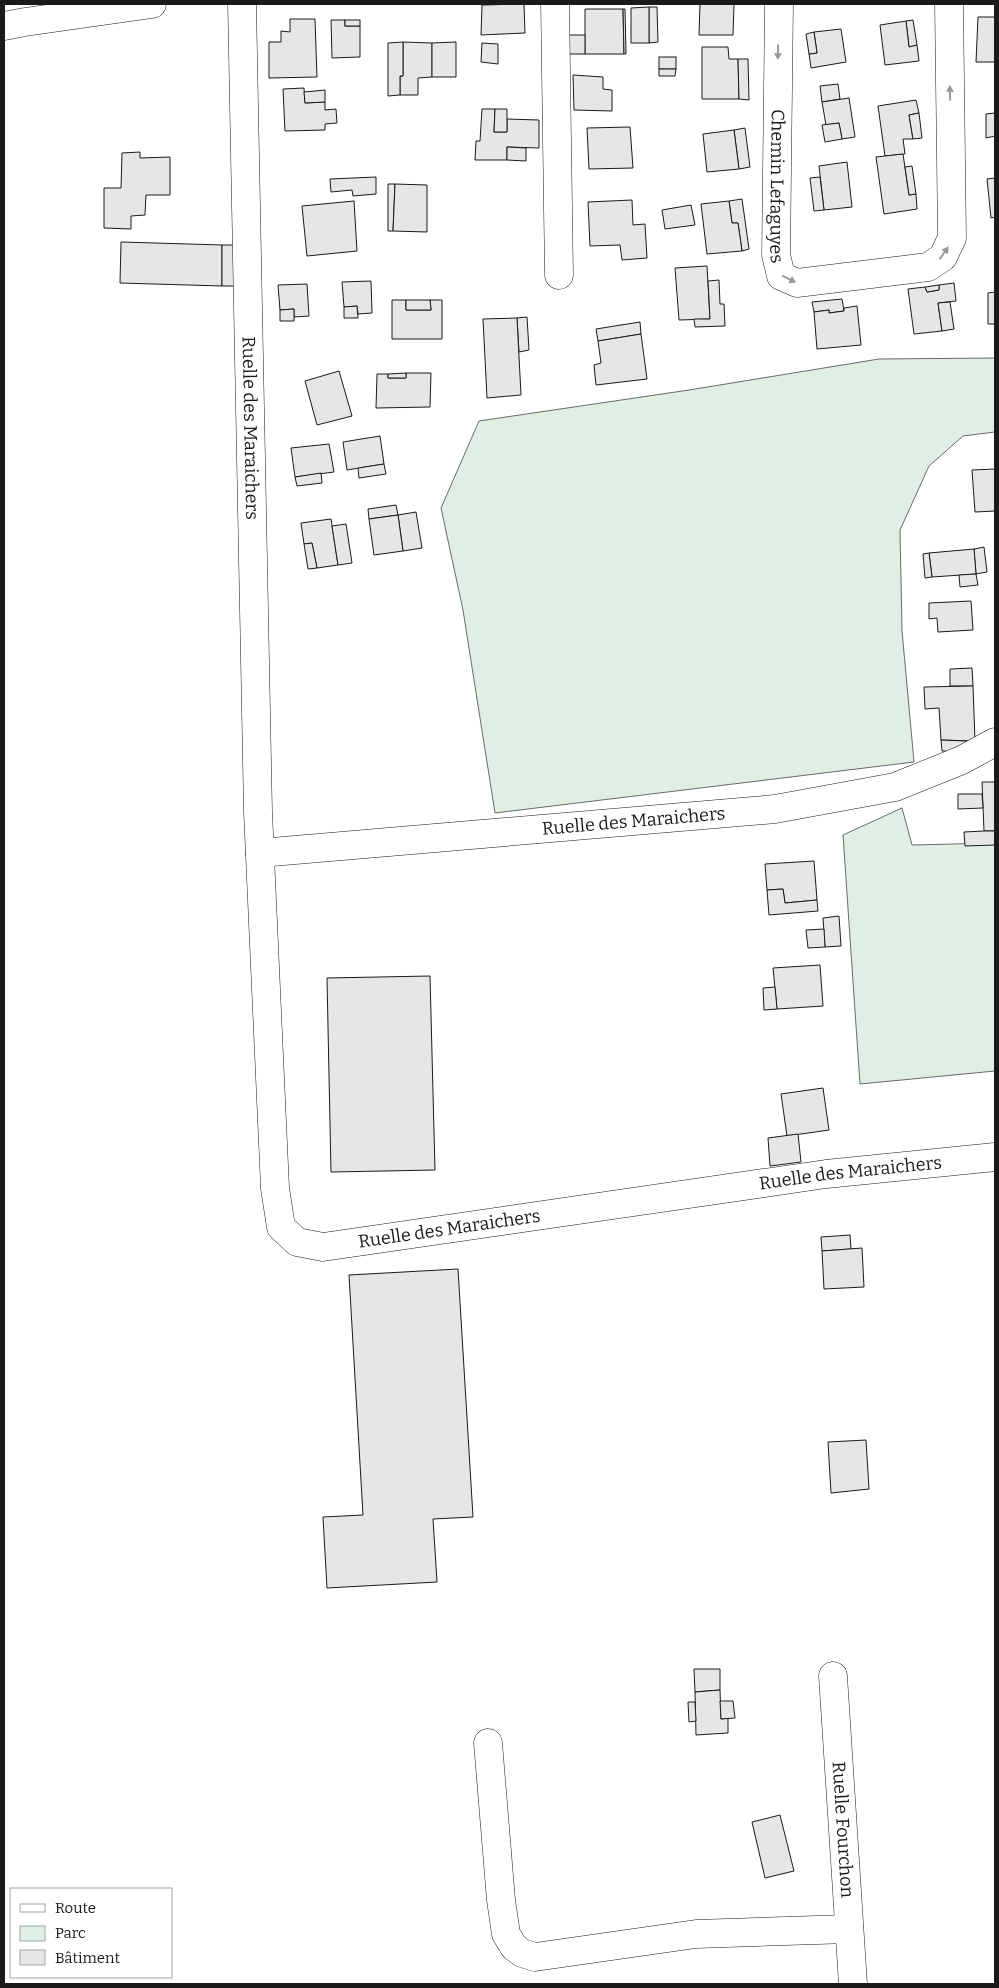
<svg xmlns="http://www.w3.org/2000/svg" width="999" height="1988" font-family="Bitter,serif">
	<style>
		.green { fill: #e0efe3; stroke: #6a6a6a }
		.building { fill: #e6e6e6; stroke: #1a1a1a }
		.lines { fill: none; stroke-linecap: round; stroke-linejoin: round }
		.minor-casing { stroke: #1a1a1a; stroke-width: 29 }
		.major-casing { stroke: #1a1a1a; stroke-width: 29 }
		.minor { stroke: #fff; stroke-width: 28 }
		.major { stroke: #fff; stroke-width: 28 }
		.oneway { fill: #989898 }
		.labels { text-anchor: middle; dominant-baseline: central; stroke-width: 4; stroke-linejoin: round; paint-order: stroke }
		.street-label { font-size: 18px; fill: #1a1a1a; stroke: #fff }
	</style>
	<rect width="100%" height="100%" fill="#fff"/>
	<g class="green">
		<path d="M995,358V432L963,436L929,466L900,530L902,631L914,762L495,813L463,610L441,508L479,421L689,390L879,359Z"/>
		<path d="M902,808L912,845L995,843V1071L860,1084L843,835Z"/>
	</g>
	<g class="building">
		<path d="M524,4L525,33L481,35L482,5Z"/>
		<path d="M700,4H734L733,35H699Z"/>
		<path d="M649,7H657L658,42L649,43Z"/>
		<path d="M649,7V43H631V8Z"/>
		<path d="M585,9H623L624,54H585Z"/>
		<path d="M623,9H625L626,54H624Z"/>
		<path d="M978,17H995V62H976Z"/>
		<path d="M290,19H315L317,77L269,78V42H281V31L290,32Z"/>
		<path d="M331,20H345V26H360V57L332,58Z"/>
		<rect x="345" y="20" width="15" height="6"/>
		<path d="M913,20L917,45L909,47L906,21Z"/>
		<path d="M906,21L909,47L917,45L919,61L885,65L880,25Z"/>
		<path d="M841,29L846,62L811,68L809,54L817,53L814,32Z"/>
		<path d="M814,32L817,53L809,54L806,34Z"/>
		<rect x="569" y="35" width="16" height="19"/>
		<path d="M403,42L432,43V77L418,78V95H400V76H403Z"/>
		<path d="M403,42V76H400V95L388,96V43Z"/>
		<path d="M456,42V77H432V43Z"/>
		<path d="M482,43L498,44V64L481,62Z"/>
		<path d="M702,47H728L729,59H738L739,99H702Z"/>
		<rect x="659" y="57" width="17" height="12"/>
		<path d="M738,59H748L749,100L739,99Z"/>
		<path d="M659,69H676L675,76H659Z"/>
		<path d="M573,75L603,77V89L612,90V111L574,110Z"/>
		<path d="M838,84L840,99L822,102L820,86Z"/>
		<path d="M304,88L305,103L325,102V110L336,109L337,123L325,124V130L285,131L283,89Z"/>
		<path d="M325,90V102L305,103L304,92Z"/>
		<path d="M849,98L855,137L842,139L839,123L826,125L822,102Z"/>
		<path d="M916,100L919,113L909,115L913,139H903L905,154L885,156L878,106Z"/>
		<path d="M482,109H495L494,132H507V119L539,120V148L507,147V160H475L476,141H480Z"/>
		<path d="M495,109H507V132H494Z"/>
		<path d="M919,113L922,138L913,139L909,115Z"/>
		<path d="M995,113V136L986,138V114Z"/>
		<path d="M839,123L842,139L825,142L822,125Z"/>
		<path d="M630,127L633,168L589,169L587,128Z"/>
		<path d="M745,128L750,167L739,169L734,130Z"/>
		<path d="M734,130L739,169L707,172L703,134Z"/>
		<path d="M507,147L526,148V161L507,160Z"/>
		<path d="M140,152V158L170,157V195H146L145,215L131,216V229L104,228V188H121L122,153Z"/>
		<path d="M903,154L909,195L916,194L917,209L884,214L876,157Z"/>
		<path d="M847,162L852,207L824,210L819,166Z"/>
		<path d="M912,166L916,194L909,195L905,167Z"/>
		<path d="M376,177V194L353,196L352,190L331,192L330,179Z"/>
		<path d="M820,177L824,210L814,211L810,178Z"/>
		<path d="M995,178V217L991,218L987,179Z"/>
		<path d="M388,184H395L393,231H388Z"/>
		<path d="M395,184L427,185V232L393,231Z"/>
		<path d="M742,199L749,249L742,251L738,223H732L729,201Z"/>
		<path d="M632,200L633,225L645,224L647,258L622,260L620,245L590,246L588,202Z"/>
		<path d="M354,201L357,251L307,256L302,206Z"/>
		<path d="M729,201L732,223H738L742,251L707,254L701,204Z"/>
		<path d="M691,205L695,225L665,229L662,210Z"/>
		<path d="M121,242L222,245V286L120,283Z"/>
		<path d="M222,245H239L238,286H222Z"/>
		<path d="M707,266L710,319L679,320L675,268Z"/>
		<path d="M719,280L720,304H724L725,326L695,327L694,319H710L708,281Z"/>
		<path d="M371,281L372,313L358,314L357,306L344,307L342,282Z"/>
		<path d="M954,283L956,301L938,303L942,331L914,334L908,289L925,287L927,292L939,290V285Z"/>
		<path d="M307,284L309,316L294,317V309L280,310L278,285Z"/>
		<path d="M939,285V290L927,292L925,287Z"/>
		<path d="M995,292V324H988V293Z"/>
		<path d="M842,299L844,311L829,313V310L814,312L812,302Z"/>
		<path d="M392,300H406V310H431L430,300H442V339H392Z"/>
		<path d="M406,300H430L431,310H406Z"/>
		<path d="M950,302L954,329L942,331L938,303Z"/>
		<path d="M357,306L358,318H344V307Z"/>
		<path d="M857,306L861,345L817,349L814,312L829,310V313L844,311V308Z"/>
		<path d="M294,309V321H280V310Z"/>
		<path d="M527,317L529,350L519,352L517,318Z"/>
		<path d="M517,318L521,395L487,398L483,319Z"/>
		<path d="M640,322L641,334L598,341L596,329Z"/>
		<path d="M641,334L647,379L596,385L594,365L601,363L598,341Z"/>
		<path d="M339,371L352,416L317,425L305,381Z"/>
		<path d="M406,373H431L430,407L376,408L377,374H388V378H406Z"/>
		<path d="M406,373V378H388V374Z"/>
		<path d="M380,436L384,464L347,470L343,442Z"/>
		<path d="M329,444L334,472L295,477L291,448Z"/>
		<path d="M384,464L386,474L359,478L358,468Z"/>
		<path d="M995,469V511L975,512L972,470Z"/>
		<path d="M321,473L322,483L297,486L295,477Z"/>
		<path d="M396,505L398,515L369,519L368,509Z"/>
		<path d="M416,512L422,548L403,551L398,515Z"/>
		<path d="M398,515L403,551L374,555L369,519Z"/>
		<path d="M331,519L338,565L317,568L312,543L304,544L301,523Z"/>
		<path d="M346,524L352,563L338,565L332,526Z"/>
		<path d="M312,543L317,568L308,569L304,544Z"/>
		<path d="M984,547L987,572L976,574L974,549Z"/>
		<path d="M974,549L976,574L932,577L929,553Z"/>
		<path d="M929,553L932,577L925,578L923,554Z"/>
		<path d="M976,574L978,585L960,587L959,575Z"/>
		<path d="M971,601L973,630L938,632L937,618L929,619V603Z"/>
		<path d="M972,668L973,686H950V669Z"/>
		<path d="M973,686L975,741L941,740L939,708L925,709L924,687Z"/>
		<path d="M941,740L966,741V752L942,751Z"/>
		<path d="M982,782H995V831H984Z"/>
		<path d="M958,794H982L983,808L958,809Z"/>
		<path d="M984,831H995V845L965,846L964,832Z"/>
		<path d="M814,861L817,900L785,903L783,889L767,890L765,864Z"/>
		<path d="M783,889L785,903L817,900L818,911L769,915L767,890Z"/>
		<path d="M839,916L841,946L825,947L823,918Z"/>
		<path d="M824,929L825,947L808,948L806,930Z"/>
		<path d="M820,965L823,1006L777,1009L773,968Z"/>
		<path d="M430,976L435,1170L331,1172L327,978Z"/>
		<path d="M775,987L777,1009L764,1010L763,988Z"/>
		<path d="M823,1088L829,1130L787,1136L781,1094Z"/>
		<path d="M798,1134L801,1162L770,1166L768,1138Z"/>
		<path d="M850,1235L851,1249L822,1251L821,1237Z"/>
		<path d="M862,1248L864,1287L824,1289L822,1251Z"/>
		<path d="M458,1269L473,1517L433,1519L437,1582L327,1588L323,1517L363,1515L349,1275Z"/>
		<path d="M866,1440L869,1489L831,1493L828,1442Z"/>
		<path d="M694,1669H720V1690L695,1692Z"/>
		<path d="M720,1690L721,1719L728,1718V1733L696,1735L695,1692Z"/>
		<path d="M720,1701H733L735,1718L721,1719Z"/>
		<path d="M688,1702H695L696,1721L689,1722Z"/>
		<path d="M780,1815L794,1871L765,1878L752,1822Z"/>
	</g>
	<g class="lines">
		<g class="minor-casing">
			<g id="minor">
				<path id="s1" d="M242,4L258,812L275,1188L281,1227L297,1242L323,1247L826,1174L995,1157"/>
				<path d="M555,4L559,275"/>
				<path id="s2" d="M779,4L776,255L781,276L797,283L928,267L943,257L952,238L949,4"/>
				<path id="s3" d="M260,853L775,809L895,787L962,760L995,742"/>
				<path id="s4" d="M833,1676L853,1984"/>
				<path d="M488,1743L501,1900L506,1934L514,1947L522,1953L535,1957L696,1934L849,1929"/>
			</g>
		</g>
		<g class="major-casing">
			<path id="major" d="M4,26L25,22L152,4"/>
		</g>
		<use href="#minor" class="minor"/>
		<use href="#major" class="major"/>
	</g>
	<defs><path id="oneway-solid" d="M-6-.8H1V-3.2L6.5 0L1 3.2V.8H-6Z" transform="scale(1.25)"/></defs>
	<g class="oneway">
		<use href="#oneway-solid" transform="translate(778 52) rotate(91)"/>
		<use href="#oneway-solid" transform="translate(950 93) rotate(-91)"/>
		<use href="#oneway-solid" transform="translate(944 253) rotate(-55)"/>
		<use href="#oneway-solid" transform="translate(789 279) rotate(26)"/>
	</g>
	<g class="labels">
		<g class="street-label">
			<text stroke="none"><textPath href="#s2" startOffset="182">Chemin Lefaguyes</textPath></text>
			<text stroke="none"><textPath href="#s1" startOffset="424">Ruelle des Maraichers</textPath></text>
			<text stroke="none"><textPath href="#s3" startOffset="375">Ruelle des Maraichers</textPath></text>
			<text stroke="none"><textPath href="#s1" startOffset="1805">Ruelle des Maraichers</textPath></text>
			<text stroke="none"><textPath href="#s1" startOffset="1400">Ruelle des Maraichers</textPath></text>
			<text stroke="none"><textPath href="#s4" startOffset="154">Ruelle Fourchon</textPath></text>
		</g>
	</g>
	<rect width="999" height="1988" fill="none" stroke="#1a1a1a" stroke-width="10"/>
	<rect x="10" y="1888" width="162" height="90" fill="#ffffff" stroke="#a3a3a3"/>
	<rect x="20" y="1904" width="25" height="8" fill="#ffffff" stroke="#a3a3a3"/>
	<text x="55" y="1913" font-size="15" fill="#1a1a1a">Route</text>
	<rect x="20" y="1926" width="25" height="15" fill="#e0efe3" stroke="#a3a3a3"/>
	<text x="55" y="1938" font-size="15" fill="#1a1a1a">Parc</text>
	<rect x="20" y="1950" width="25" height="15" fill="#e6e6e6" stroke="#a3a3a3"/>
	<text x="55" y="1963" font-size="15" fill="#1a1a1a">Bâtiment</text>
</svg>
